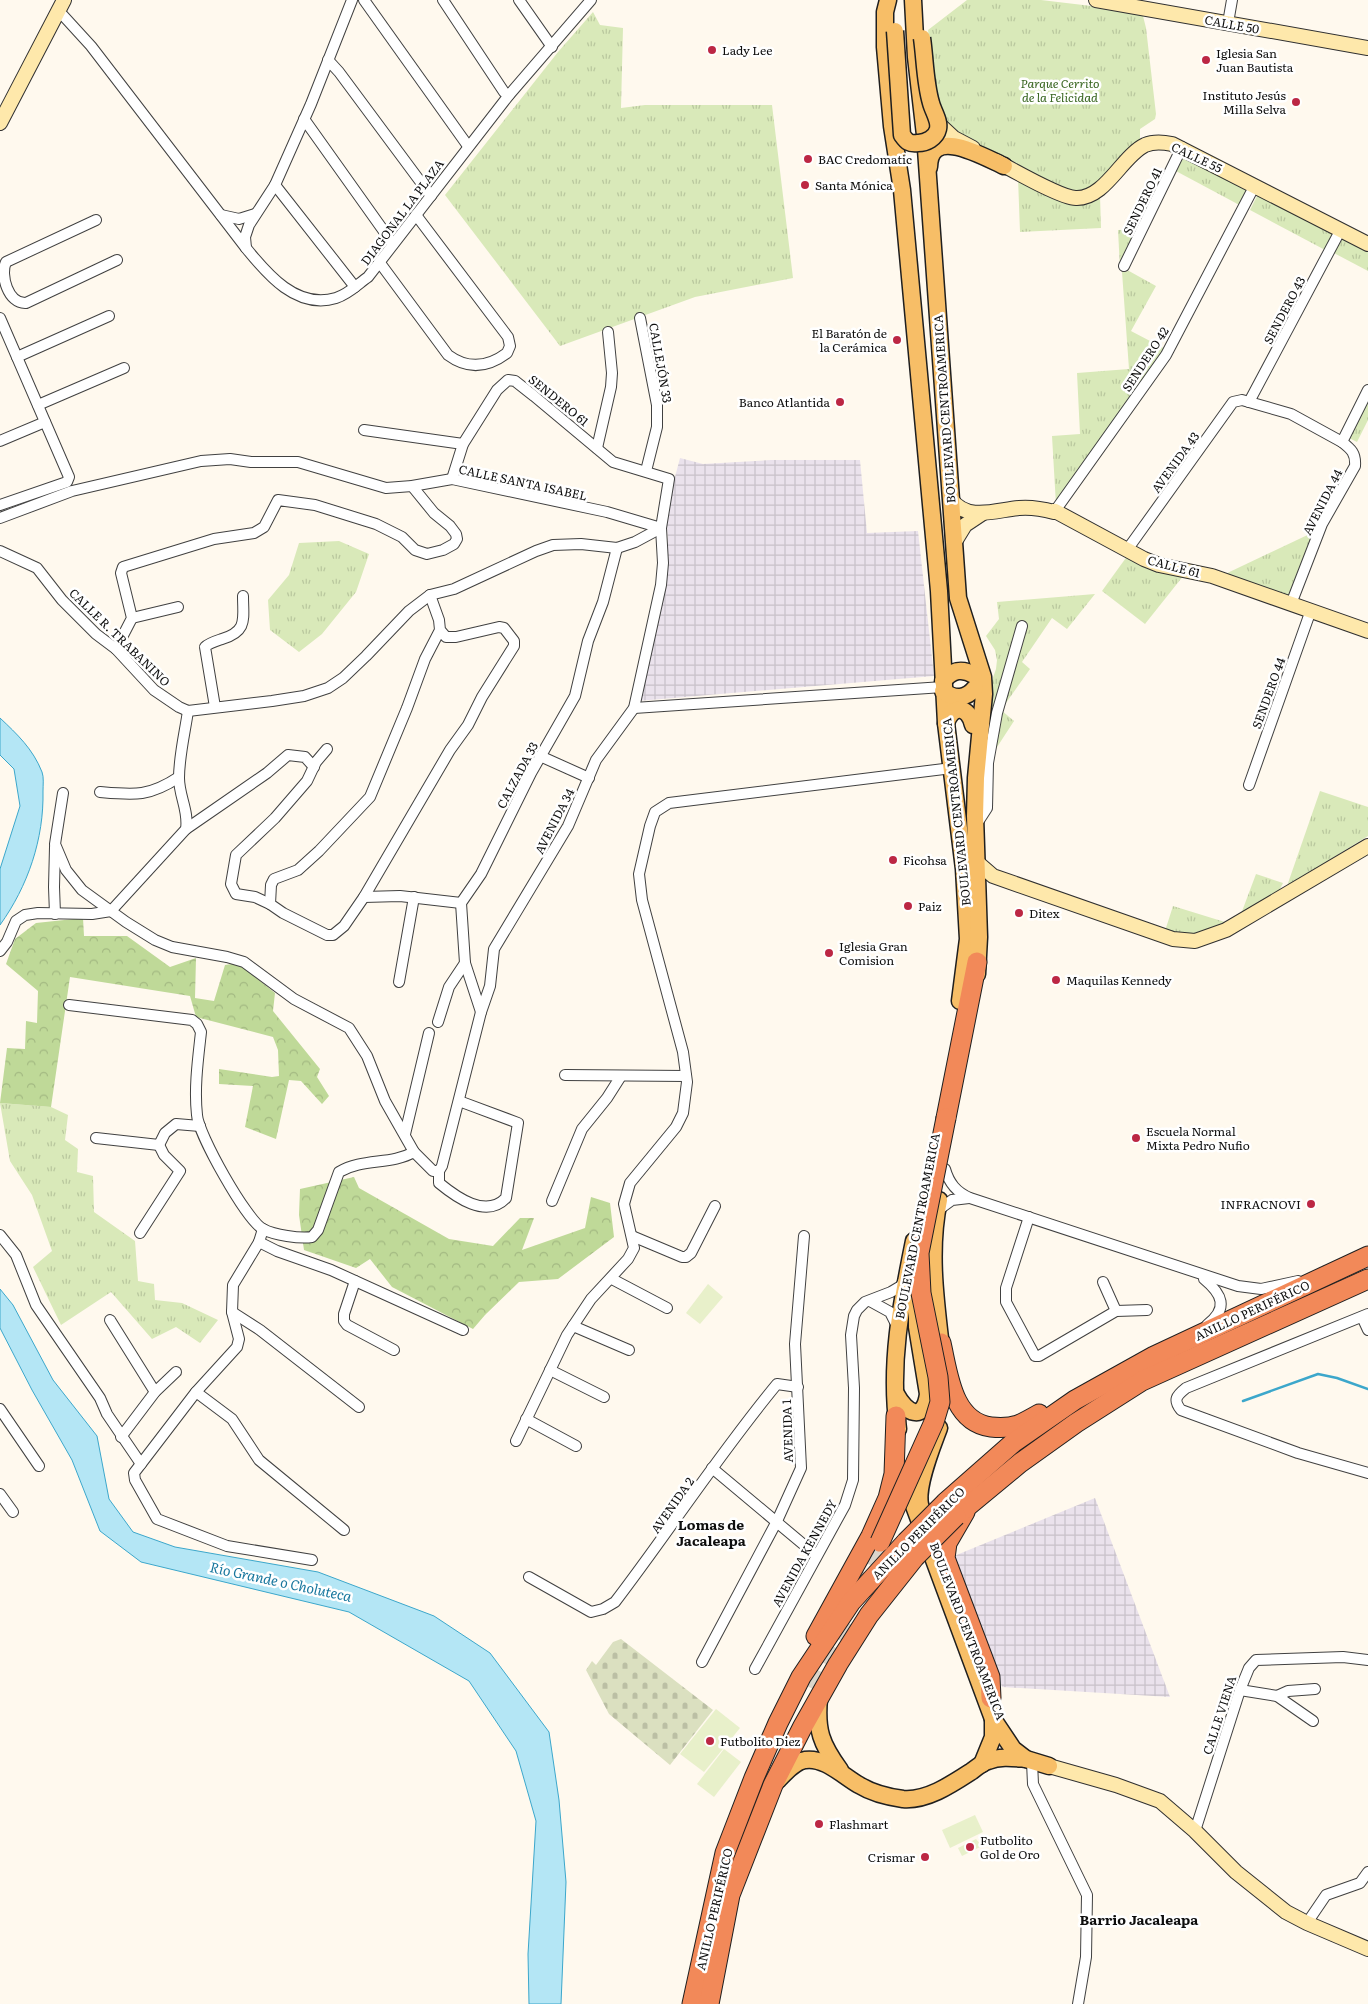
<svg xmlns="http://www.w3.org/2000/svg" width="1368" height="2004" font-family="Literata,serif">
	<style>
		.industrial { fill: url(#industrial-grid) }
		.grass { fill: url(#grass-tufts) }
		.forest { fill: url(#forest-crowns) }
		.cemetery { fill: url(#cemetery-stones) }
		.pitch { fill: #e8f0ca }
		.water { fill: #b4e6f5; stroke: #3ca7cb }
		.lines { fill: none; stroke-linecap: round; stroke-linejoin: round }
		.stream { stroke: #3ca7cb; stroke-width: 2.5 }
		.highway-tunnel { stroke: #dbd6cc; stroke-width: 19; stroke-dasharray: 19 9; stroke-linecap: butt }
		.street-casing { stroke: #414141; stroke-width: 12 }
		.secondary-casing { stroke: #303030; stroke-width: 16 }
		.primary-casing { stroke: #1f1f1f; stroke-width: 19 }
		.highway-casing { stroke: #1f1f1f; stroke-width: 21 }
		.street { stroke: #fff; stroke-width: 10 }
		.secondary { stroke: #fee8ab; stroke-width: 14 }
		.primary { stroke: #f7be67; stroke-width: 16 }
		.highway { stroke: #f28959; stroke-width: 19 }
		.primary-bridge-casing { stroke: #1f1f1f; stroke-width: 19; stroke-linecap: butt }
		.highway-bridge-casing { stroke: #1f1f1f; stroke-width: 21; stroke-linecap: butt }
		.primary-bridge { stroke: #f7be67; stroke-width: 16 }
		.highway-bridge { stroke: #f28959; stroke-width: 19 }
		.poi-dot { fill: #bc2744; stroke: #fff; stroke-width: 2 }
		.labels { text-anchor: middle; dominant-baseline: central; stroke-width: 5; stroke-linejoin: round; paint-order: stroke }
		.street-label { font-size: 12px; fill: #0e0e0e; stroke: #fff }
		.poi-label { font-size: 12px; fill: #0e0e0e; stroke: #fff; text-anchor: start }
		.park-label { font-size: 12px; font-style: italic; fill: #37651f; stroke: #fff }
		.neighbourhood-label { font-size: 14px; font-weight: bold; fill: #0e0e0e; stroke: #fff }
		.water-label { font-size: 14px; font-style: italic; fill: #18779e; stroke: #fff }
	</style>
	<defs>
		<pattern id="industrial-grid" width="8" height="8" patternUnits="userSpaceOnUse" patternTransform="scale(1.25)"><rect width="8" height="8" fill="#eae2ec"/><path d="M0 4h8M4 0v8" fill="none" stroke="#c8c1c9"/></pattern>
		<pattern id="grass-tufts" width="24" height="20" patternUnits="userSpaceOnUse" patternTransform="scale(1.25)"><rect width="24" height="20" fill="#d9e9b9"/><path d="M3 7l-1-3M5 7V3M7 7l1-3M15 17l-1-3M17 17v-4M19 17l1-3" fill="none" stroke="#b9c79e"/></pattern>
		<pattern id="forest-crowns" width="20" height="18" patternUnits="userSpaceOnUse" patternTransform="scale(1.25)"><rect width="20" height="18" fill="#bfd998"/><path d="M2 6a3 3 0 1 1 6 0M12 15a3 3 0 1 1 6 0" fill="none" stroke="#a3b982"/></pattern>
		<pattern id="cemetery-stones" width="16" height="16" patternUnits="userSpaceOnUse" patternTransform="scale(1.25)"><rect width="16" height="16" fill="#dbe0c0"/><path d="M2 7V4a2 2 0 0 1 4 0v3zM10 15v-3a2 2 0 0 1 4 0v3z" fill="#bbbfa4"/></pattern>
	</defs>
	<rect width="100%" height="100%" fill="#fff9ee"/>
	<g class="industrial">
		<path d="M680,458L703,464L771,460H860L867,533L918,531L934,676L638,701L663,590L668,542L666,511Z"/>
		<path d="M1095,1498L1170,1697L1002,1687L954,1556Z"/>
	</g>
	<g class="grass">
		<path d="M967,0H1041L1142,12L1146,28L1156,114L1155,119L1140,129V142L1094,188L1070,193L965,140L947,124L937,109L928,30Z"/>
		<path d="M593,12L600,25L623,28L621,108L645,105H772L793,278L695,297L560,346L445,195L558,52Z"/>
		<path d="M1184,152L1255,188L1245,208L1174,170Z"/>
		<path d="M1018,178C1037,189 1059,207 1083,204C1088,204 1095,198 1100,195L1101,228L1020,232Z"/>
		<path d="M1259,192L1337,233L1327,251L1250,210Z"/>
		<path d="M1141,229L1120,268L1118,230Z"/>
		<path d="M1341,235L1368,249V271L1332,252Z"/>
		<path d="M1129,271L1156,286L1131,331L1171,352L1056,505L1052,436L1080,434L1077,373L1129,369L1122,272Z"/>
		<path d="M1368,397V420L1357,442L1347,437Z"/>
		<path d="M1316,531L1290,600L1221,576Z"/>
		<path d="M339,541L369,554L356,592L322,634L299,652L270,630L268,600L289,575L299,543Z"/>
		<path d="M1128,555L1184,575L1145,624L1102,591Z"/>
		<path d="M1095,594L1067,629L1052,618L1022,662L1030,669L1001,710L1014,721L988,761V692L996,669L997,660L995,650L986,636L999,619L997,602Z"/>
		<path d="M1320,791L1368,807V836L1287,886Z"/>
		<path d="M1256,874L1283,883L1279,891L1241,914Z"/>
		<path d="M1173,906L1228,923C1200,934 1195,936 1165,931Z"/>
		<path d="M0,1103L51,1107L68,1115L65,1140L78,1149L77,1172L93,1176L94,1212L135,1241L138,1281L154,1284L155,1300L182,1303L218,1320L200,1343L176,1327L152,1339L111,1292L61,1325L33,1267L52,1251L32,1195L10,1161Z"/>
	</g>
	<g class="forest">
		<path d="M83,918L84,936H127L170,967L196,958L195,998L214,1001L225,965L238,963L275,993L273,1011L320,1069L317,1077L329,1096L322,1104L301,1081L289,1080L276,1139L245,1127L253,1086L219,1084V1069L272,1077L279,1076L278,1050L273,1037L196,1017L190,996L70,977L51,1107L0,1103L7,1048L25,1049L26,1021L37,1023L38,991L6,964L15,939L36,923Z"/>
		<path d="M354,1177L359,1188L449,1239L493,1246L520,1218H534L522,1250L585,1228L591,1197L610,1203L614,1237L558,1279L519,1282L485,1315L473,1329L392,1287L370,1259L356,1268L304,1250L299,1215L300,1189Z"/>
	</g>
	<path class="cemetery" d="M621,1639L713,1710L670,1765L609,1714L586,1670L592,1661L596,1665L613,1642Z"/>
	<g class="pitch">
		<path d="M708,1284L723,1297L700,1324L686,1313Z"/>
		<path d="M716,1709L740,1728L704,1772L680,1754Z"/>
		<path d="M724,1749L741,1762L714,1797L697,1784Z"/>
		<path d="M975,1815L983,1832L950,1848L942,1830Z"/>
		<path d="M976,1839L982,1846L962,1856L958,1848Z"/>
	</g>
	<g class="water">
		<path d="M0,718C17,734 33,749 42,772C44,777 43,785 43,791C44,839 28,886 0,925V869L20,806L14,769L0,755Z"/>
		<path d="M0,1289L13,1305L53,1380L97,1436L109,1499L133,1532L175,1547L318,1572L434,1616L490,1653L549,1732L559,1800L566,1882L561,2004H529L528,1954L536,1821L516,1751L469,1681L349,1612L141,1562L100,1531L72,1460L32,1390L0,1328Z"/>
	</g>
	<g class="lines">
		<path class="stream" d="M1243,1401L1318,1374L1337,1378L1368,1389"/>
		<g class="highway-tunnel">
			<path d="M860,1591L880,1542"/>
			<path d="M811,1688L847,1621"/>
		</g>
		<g class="street-casing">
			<g id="street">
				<path d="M364,0L468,146"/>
				<path d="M443,0L504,92L509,95"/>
				<path d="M519,0L552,47"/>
				<path d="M59,11L91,46L246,248C267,274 297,310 336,298C349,294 358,284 368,277L509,95L591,0"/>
				<path d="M1228,23L1232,0"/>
				<path d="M328,60L339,72L431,196"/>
				<path d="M304,119L393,244"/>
				<path d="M275,185L355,287"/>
				<path d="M221,215L239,219L255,214"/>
				<path d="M96,220L6,262C0,275 8,304 26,303L117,260"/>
				<path d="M246,248L245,237L249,225L275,185L311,104L352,0"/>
				<path d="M380,263L448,355C467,369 487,368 507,353L510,346L508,337L416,215"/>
				<path d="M1124,266L1182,147"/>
				<path d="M0,318L69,477L67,482L0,505"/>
				<path d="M640,318L657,405V427L646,471"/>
				<path d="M17,357L109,316"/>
				<path d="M1249,402L1340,231"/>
				<path d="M38,405L124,368"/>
				<path d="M364,430L463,444"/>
				<path d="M0,441L45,422"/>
				<path d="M597,448L611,387L612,373L608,332"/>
				<path d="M1055,511L1166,355L1255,185"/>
				<path d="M0,518L72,491L201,461L230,459L251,462H298L386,488L412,486L452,479L607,512L661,528"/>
				<path d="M1127,550L1233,402L1242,400L1291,414L1342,442"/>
				<path d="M0,551L37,568L62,600L96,634L116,649L154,690L179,707L188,711L272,701L304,696L328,688L343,678L366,656L409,611L430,595L454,589L536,551L553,545L581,544L617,548L635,542L661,528"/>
				<path d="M430,595L439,620L440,630L425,659L407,708L370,797L319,851L298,870L274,879L271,885L270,904L283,913L327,935H333L344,926L364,897L450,750L468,725L482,697L514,646V641L504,628L499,627L456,637H446L440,630"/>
				<path d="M1291,604L1322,524L1355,466C1356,453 1351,449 1342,442L1368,390"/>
				<path d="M132,618L178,607"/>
				<path d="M116,649L132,618L121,573L123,567L214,539L254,533L264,527L278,500L315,505L376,524L402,537L415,550L427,554L443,550L454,544L457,539L456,534L450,526L434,513L412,486"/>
				<path d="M215,707L205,647C209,643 216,641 222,639C248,631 243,619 243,596"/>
				<path d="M634,708L943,687"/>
				<path d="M540,756L589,778"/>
				<path d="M1249,785L1311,610"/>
				<path d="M100,792C134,795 149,797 179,777"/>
				<path d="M63,793L55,844L66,870L82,890L126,922L155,940L172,947L227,957L244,962L294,999L349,1028L367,1056L385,1101L414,1152L433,1171H439"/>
				<path d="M976,825L987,808L988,763L997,713L1022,626"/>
				<path d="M186,829L267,773L288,755L305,757L314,767"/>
				<path d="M55,847L54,887L55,914"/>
				<path d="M364,897L400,896L461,903"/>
				<path d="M270,904L255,897L236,894L231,884L236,855L275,818L307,781L316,762L327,749"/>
				<path d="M0,951L7,942L16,921L25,915L38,913L92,914L111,911L186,829C189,811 179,796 179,778C179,756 185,732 188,711"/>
				<path d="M399,982L414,897"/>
				<path d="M69,1005L192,1020L197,1024L201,1032C198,1059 194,1088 197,1115C198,1134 247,1221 263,1229C274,1235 300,1239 312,1237L318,1230L339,1172C363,1158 391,1165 414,1152"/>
				<path d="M481,1012L465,963L461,903L481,874L531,773L575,696L588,641L603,602L617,548"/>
				<path d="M438,1022L449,987L465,963"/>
				<path d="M565,1075L686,1076"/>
				<path d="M405,1134L429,1033"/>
				<path d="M96,1138L159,1145"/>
				<path d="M159,1145L165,1133L176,1124L200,1126"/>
				<path d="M945,1169C949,1183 956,1192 970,1198L1238,1286L1261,1289L1298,1281"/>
				<path d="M439,1171L442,1166L481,1012L490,986L494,949L568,826L596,760L634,708L661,585L663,563L661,528L669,479L613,462L534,396L515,381L508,380L497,390L463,444L452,479"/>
				<path d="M439,1171V1183C456,1197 486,1219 506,1198L518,1123L459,1101"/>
				<path d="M552,1201L582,1129L607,1098L621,1076"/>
				<path d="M937,1211L952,1200L969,1198"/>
				<path d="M1029,1217L1006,1288V1302L1035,1356H1039L1116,1311L1147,1310"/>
				<path d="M263,1229L259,1242L233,1285L232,1312L239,1339L237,1347L196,1392L134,1473L135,1480L157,1519L227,1546L312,1560"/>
				<path d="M140,1233L180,1171L164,1155L159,1145"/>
				<path d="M0,1235L16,1255L36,1305L100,1398L107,1414L141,1464"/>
				<path d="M632,1236L682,1257H686L691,1253L715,1206"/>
				<path d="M259,1242L277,1251L331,1270L463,1330"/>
				<path d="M612,1279L667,1308"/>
				<path d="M1204,1279C1222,1294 1229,1308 1207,1325"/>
				<path d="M355,1281L344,1314V1321L347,1325L394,1350"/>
				<path d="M1103,1282L1116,1311"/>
				<path d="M870,1301L890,1312L897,1326"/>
				<path d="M232,1312L260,1330L359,1407"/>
				<path d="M1368,1314L1186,1388C1176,1396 1173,1400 1181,1410L1298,1453L1368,1473"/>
				<path d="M1362,1317L1368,1330"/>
				<path d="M110,1320L155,1392"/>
				<path d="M573,1326L629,1350"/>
				<path d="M550,1370L604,1397"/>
				<path d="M196,1392L232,1419L259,1460L344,1530"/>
				<path d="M0,1409L39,1466"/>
				<path d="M526,1419L576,1446"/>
				<path d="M121,1437L155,1392L176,1372"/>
				<path d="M516,1441L567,1335L591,1299L628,1259L634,1248L624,1204L630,1183L676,1127L683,1113L687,1082L683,1052L642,900L639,874L650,826L655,812L669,803L952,768"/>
				<path d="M712,1468L816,1555"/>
				<path d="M0,1494L13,1512"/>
				<path d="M529,1577L591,1612L603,1609L615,1602C670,1530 719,1454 777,1384L798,1387"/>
				<path d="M702,1662L777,1521L801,1468L795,1344L804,1236"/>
				<path d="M755,1669L845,1505L853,1480L854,1388L851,1335L854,1316L857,1310L865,1302L891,1292L901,1286L904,1280"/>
				<path d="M1240,1690L1277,1696L1313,1721"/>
				<path d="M1277,1696L1288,1691L1315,1689"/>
				<path d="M1032,1762L1033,1784L1087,1895L1086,1957L1078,2004"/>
				<path d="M1195,1831L1240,1690L1249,1668L1256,1660L1343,1657L1368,1660"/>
				<path d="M1307,1923L1326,1895L1360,1883L1368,1872"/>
			</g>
		</g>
		<g class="secondary-casing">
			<g id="secondary">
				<path d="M1096,0L1368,48"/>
				<path d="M0,123L64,0"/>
				<path d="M939,124L954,138L973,148"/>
				<path d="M996,161C1011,169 1061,198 1076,198C1105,199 1122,156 1145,145C1154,141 1163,142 1172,144L1368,244"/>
				<path d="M951,499C967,522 996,510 1019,508C1031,507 1043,509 1054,512L1055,511L1144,559L1159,565L1212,576L1368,631"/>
				<path d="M954,543L965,525L983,513"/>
				<path d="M978,863L993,876L1173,939L1195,941L1226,930L1368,846"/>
				<path d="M1049,1766L1116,1785L1160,1801L1195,1831L1236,1872L1286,1912L1307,1923L1368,1949"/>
			</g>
		</g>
		<g class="primary-casing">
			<g id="primary">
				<path d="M888,0L885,12V47L892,126L902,190L939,591L946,723L964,869L968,939L960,1001"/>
				<path d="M913,0L916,57L925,135L958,598L983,677L984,694L976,778L975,816L979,937L977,974"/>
				<path d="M929,167C930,125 984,157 1004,166"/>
				<path d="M943,681C952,670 962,668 974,675"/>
				<path d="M943,691C955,700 966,699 975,688"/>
				<path d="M946,723C952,704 969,706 973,725"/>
				<path d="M939,1200C928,1251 936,1304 942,1355"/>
				<path d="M896,1394C906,1413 924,1423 928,1394L917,1327V1296"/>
				<path d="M898,1429C889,1364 901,1305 914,1241"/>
				<path d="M905,1476L914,1506L993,1719L1013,1749L1026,1759L1049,1766"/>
				<path d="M921,1508C914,1490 932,1447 939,1428"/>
				<path d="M819,1698C816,1730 821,1744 840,1770"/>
				<path d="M982,1764L993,1737V1719"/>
				<path d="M778,1780C786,1772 794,1762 805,1760C825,1757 843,1776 859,1785C872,1793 888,1797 903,1799C927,1801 952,1784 972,1771C977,1767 982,1763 988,1761C1000,1756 1014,1758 1026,1759"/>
			</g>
		</g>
		<g class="highway-casing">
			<g id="highway">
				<path d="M946,1118L977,962"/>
				<path d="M941,1343C948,1373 952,1422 991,1427C1000,1428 1009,1428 1018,1425C1025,1422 1032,1418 1039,1414"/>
				<path d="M946,1502L1013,1443L1075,1400L1154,1356L1368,1256"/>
				<path d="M965,1512L947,1543L945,1558L990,1677L991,1698"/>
				<path d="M956,1516L1020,1463L1076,1423L1142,1381L1368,1279"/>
				<path d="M816,1636L871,1536L888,1498L894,1474L896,1416"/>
				<path d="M692,2004L725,1853L754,1778L778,1723L801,1677L851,1602L906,1542"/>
				<path d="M709,2004L730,1895L773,1785L802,1728L838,1664L869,1615L915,1557"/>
			</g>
		</g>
		<use href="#street" class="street"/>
		<use href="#secondary" class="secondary"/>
		<use href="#primary" class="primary"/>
		<use href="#highway" class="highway"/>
		<g class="primary-bridge-casing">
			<path id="primary-bridge" d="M895,31L902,135C907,142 909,144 918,143C926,143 936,138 938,129C940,121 933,111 931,103C925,83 925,59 922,38"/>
		</g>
		<g class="highway-bridge-casing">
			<g id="highway-bridge">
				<path d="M880,1542L934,1422L940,1402L938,1377L921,1293L919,1253L946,1118"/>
				<path d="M906,1542L946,1502"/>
				<path d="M915,1557L956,1516"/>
			</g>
		</g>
		<use href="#primary-bridge" class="primary-bridge"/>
		<use href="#highway-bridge" class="highway-bridge"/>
	</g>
	<g class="poi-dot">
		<circle cx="712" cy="50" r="5"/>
		<circle cx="1206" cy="60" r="5"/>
		<circle cx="1296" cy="102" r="5"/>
		<circle cx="808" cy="159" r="5"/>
		<circle cx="805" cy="185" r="5"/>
		<circle cx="897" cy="340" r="5"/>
		<circle cx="840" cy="402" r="5"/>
		<circle cx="893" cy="860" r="5"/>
		<circle cx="908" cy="906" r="5"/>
		<circle cx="1019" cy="913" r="5"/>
		<circle cx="829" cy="953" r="5"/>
		<circle cx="1056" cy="980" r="5"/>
		<circle cx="1136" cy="1138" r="5"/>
		<circle cx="1311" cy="1204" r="5"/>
		<circle cx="710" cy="1741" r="5"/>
		<circle cx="819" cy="1824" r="5"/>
		<circle cx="970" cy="1847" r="5"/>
		<circle cx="925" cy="1857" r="5"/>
	</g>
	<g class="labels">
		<g class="street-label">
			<text transform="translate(1232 24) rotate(10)">CALLE 50</text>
			<text transform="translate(1197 157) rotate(25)">CALLE 55</text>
			<text transform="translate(1142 201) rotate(-64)">SENDERO 41</text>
			<text transform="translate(402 212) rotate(-53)">DIAGONAL LA PLAZA</text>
			<text transform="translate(1284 310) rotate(-62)">SENDERO 43</text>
			<text transform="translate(1145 359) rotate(-57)">SENDERO 42</text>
			<text transform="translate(661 363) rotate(80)">CALLEJÓN 33</text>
			<text transform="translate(559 400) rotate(39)">SENDERO 61</text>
			<text transform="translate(944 409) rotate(-94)">BOULEVARD CENTROAMERICA</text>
			<text transform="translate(1175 462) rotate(-54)">AVENIDA 43</text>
			<text transform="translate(523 482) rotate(12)">CALLE SANTA ISABEL</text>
			<text transform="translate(1322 502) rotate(-63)">AVENIDA 44</text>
			<text transform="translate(1174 566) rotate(15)">CALLE 61</text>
			<text transform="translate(120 637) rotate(44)">CALLE R. TRABANINO</text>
			<text transform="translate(1268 693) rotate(-70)">SENDERO 44</text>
			<text transform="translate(517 775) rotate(-62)">CALZADA 33</text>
			<text transform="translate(956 812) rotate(-96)">BOULEVARD CENTROAMERICA</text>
			<text transform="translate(554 821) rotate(-63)">AVENIDA 34</text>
			<text transform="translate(917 1226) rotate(-79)">BOULEVARD CENTROAMERICA</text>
			<text transform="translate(1252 1310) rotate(-25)">ANILLO PERIFÉRICO</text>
			<text transform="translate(787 1431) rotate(-92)">AVENIDA 1</text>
			<text transform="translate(672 1505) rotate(-55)">AVENIDA 2</text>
			<text transform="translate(918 1533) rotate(-45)">ANILLO PERIFÉRICO</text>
			<text transform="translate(804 1553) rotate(-61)">AVENIDA KENNEDY</text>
			<text transform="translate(968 1631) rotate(69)">BOULEVARD CENTROAMERICA</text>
			<text transform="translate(1219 1715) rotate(-72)">CALLE VIENA</text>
			<text transform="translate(714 1909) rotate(-77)">ANILLO PERIFÉRICO</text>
		</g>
		<g class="poi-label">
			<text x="722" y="50">Lady Lee</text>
			<text x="1216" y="53">Iglesia San<tspan x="1216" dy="14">Juan Bautista</tspan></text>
			<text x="1286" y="95" text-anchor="end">Instituto Jesús<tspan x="1286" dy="14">Milla Selva</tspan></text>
			<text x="818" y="159">BAC Credomatic</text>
			<text x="815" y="185">Santa Mónica</text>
			<text x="887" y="333" text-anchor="end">El Baratón de<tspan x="887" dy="14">la Cerámica</tspan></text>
			<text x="830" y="402" text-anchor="end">Banco Atlantida</text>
			<text x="903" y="860">Ficohsa</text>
			<text x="918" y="906">Paiz</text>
			<text x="1029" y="913">Ditex</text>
			<text x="839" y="946">Iglesia Gran<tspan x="839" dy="14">Comision</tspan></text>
			<text x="1066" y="980">Maquilas Kennedy</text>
			<text x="1146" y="1131">Escuela Normal<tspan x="1146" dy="14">Mixta Pedro Nufio</tspan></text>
			<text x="1301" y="1204" text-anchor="end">INFRACNOVI</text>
			<text x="720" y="1741">Futbolito Diez</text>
			<text x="829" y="1824">Flashmart</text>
			<text x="980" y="1840">Futbolito<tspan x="980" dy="14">Gol de Oro</tspan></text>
			<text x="915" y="1857" text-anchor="end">Crismar</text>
		</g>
		<g class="park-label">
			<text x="1060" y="83">Parque Cerrito<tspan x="1060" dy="14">de la Felicidad</tspan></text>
		</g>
		<g class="neighbourhood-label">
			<text x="711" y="1524">Lomas de<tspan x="711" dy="16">Jacaleapa</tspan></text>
			<text x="1139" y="1919">Barrio Jacaleapa</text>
		</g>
		<g class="water-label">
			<text transform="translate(281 1581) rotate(12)">Río Grande o Choluteca</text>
		</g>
	</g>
</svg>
